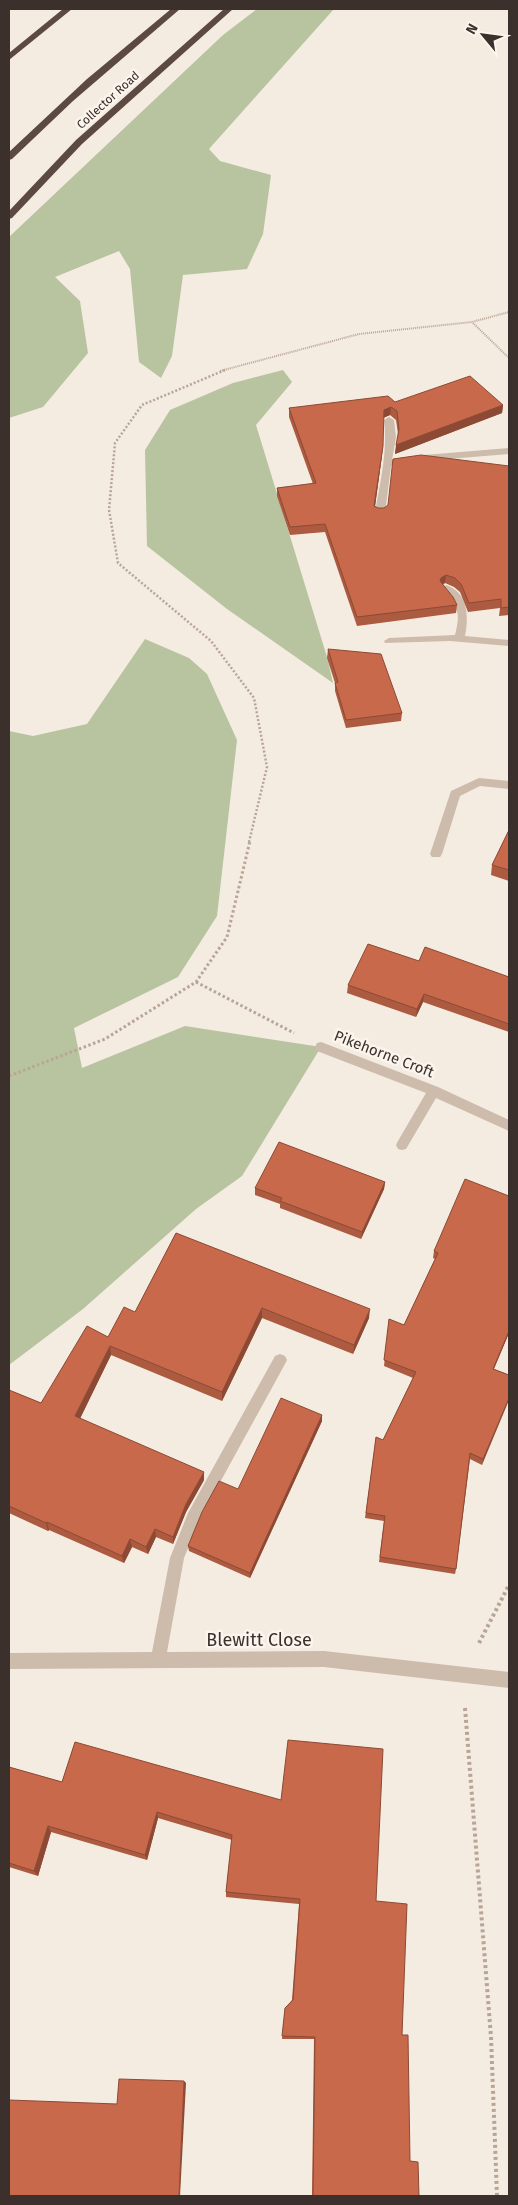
<svg xmlns="http://www.w3.org/2000/svg" width="518" height="2205" font-family="'Fira Sans',sans-serif">
	<style>
		.green { fill: #b8c4a0 }
		.lines { fill: none; stroke-linecap: round; stroke-linejoin: round }
		.path-far3 { stroke: #b9a596; stroke-width: 2; stroke-dasharray: 1 1; stroke-linecap: butt }
		.path-far2 { stroke: #b9a596; stroke-width: 2.5; stroke-dasharray: 2 2; stroke-linecap: butt }
		.path-far1 { stroke: #b9a596; stroke-width: 3; stroke-dasharray: 2.5 2.5; stroke-linecap: butt }
		.path { stroke: #b9a596; stroke-width: 4; stroke-dasharray: 3 3; stroke-linecap: butt }
		.minor { fill: #cdbbac; fill-rule: evenodd }
		.highway { fill: #5c4a42; fill-rule: evenodd }
		.wall { fill: #ac5a40 }
		.shaded-wall { fill: #8c4a34 }
		.building { fill: #c8694b; stroke: #8c4a34 }
		.labels { text-anchor: middle; dominant-baseline: central; stroke-width: 5; stroke-linejoin: round; paint-order: stroke }
		.far-street-label { font-size: 12px; fill: #3b302b; stroke: #fbf5ee }
		.street-label { font-size: 15px; fill: #3b302b; stroke: #fbf5ee }
		.near-street-label { font-size: 18px; fill: #3b302b; stroke: #fbf5ee }
	</style>
	<rect width="100%" height="100%" fill="#f4ebe1"/>
	<g class="green">
		<path d="M257,9H334L209,149L220,161L271,175L263,234L247,269L183,275L172,356L161,378L139,362L130,269L119,251L55,277L80,301L88,353L43,407L9,418V237L223,35Z"/>
		<path d="M283,370L292,382L256,425L327,657L333,683L227,609L147,546L145,450L170,410L233,383Z"/>
		<path d="M145,639L189,658L207,674L237,740L217,916L178,977L74,1028L82,1068L185,1026L321,1047L242,1176L196,1209L83,1309L9,1365V731L33,736L87,724Z"/>
	</g>
	<g class="lines">
		<g class="path-far3">
			<path d="M473,323L509,358"/>
			<path d="M220,371L359,334L472,322L509,312"/>
		</g>
		<path class="path-far2" d="M225,370L142,405L115,443L109,510L118,563L211,641L254,698L267,767L249,842"/>
		<g class="path-far1">
			<path d="M196,982L294,1033"/>
			<path d="M9,1076L105,1039L196,982L227,937L250,841"/>
		</g>
		<g class="path">
			<path d="M479,1643L509,1585"/>
			<path d="M465,1708L491,2037L497,2196"/>
		</g>
		<g class="minor">
			<path d="M389,417L394,420L396,437L392,460L424,455L509,448V454L424,461L391,466L385,513L383,515H377L375,513C380,482 388,451 384,420Z"/>
			<path d="M446,585C468,592 469,617 465,636L509,640V646L450,641L385,643L384,641L389,638L455,635C462,609 456,607 441,588Z"/>
			<path d="M479,778L509,781V789L480,786L460,796L442,854L440,857H432L430,854L451,791Z"/>
			<path d="M321,1042L438,1087L509,1120V1131L436,1098L406,1149L402,1150L398,1149L396,1145L398,1141L426,1093L317,1051L315,1047L317,1043Z"/>
			<path d="M280,1354L285,1356L287,1360L285,1364L201,1517L184,1558L167,1652L324,1651L509,1672V1688L324,1667L9,1669V1653L152,1652L170,1558L188,1513L275,1356Z"/>
		</g>
		<g class="highway">
			<path d="M63,9H72L9,60V53Z"/>
			<path d="M171,9H180L73,101L12,159L9,160V152L87,79Z"/>
			<path d="M224,9H233L82,144L12,218L9,219V211L76,140Z"/>
		</g>
	</g>
	<g class="wall">
		<path d="M395,402L503,405L502,413L395,454L398,434L396,420L390,415L383,418L382,455L375,506L378,508H384L509,466V615L499,616L500,608L468,612L460,592L454,587L445,583L443,584L457,605L456,613L357,626L325,532L290,535L277,496V488L313,484L289,417V408Z"/>
		<path d="M328,649L402,713L401,721L346,728L335,691V683L327,658Z"/>
		<path d="M509,830V881L491,875L492,865Z"/>
		<path d="M419,961L509,977V1032L423,1002L416,1017L347,993L348,985Z"/>
		<path d="M385,1182L384,1189L361,1239L280,1208V1204L255,1195V1188Z"/>
		<path d="M509,1196V1333L494,1369L509,1375L482,1465L470,1459L456,1569L455,1574L379,1562L384,1521L365,1518L376,1437L383,1440L413,1378L384,1366L389,1319L404,1325L435,1259L433,1258L434,1251Z"/>
		<path d="M176,1233L369,1318L353,1354L262,1318L222,1401L111,1355L80,1418L204,1480L186,1512L173,1544L156,1537L148,1554L132,1547L124,1563L49,1530L48,1531L9,1513V1390L41,1403L108,1337L135,1312Z"/>
		<path d="M322,1415V1421L250,1578L189,1551L188,1546L238,1489Z"/>
		<path d="M75,1742L376,1901L402,2035L410,2161L419,2196H312L314,2039H282L285,2008L292,2000L299,1904L226,1897V1892L232,1840L158,1818L147,1860L51,1832L38,1876L9,1867V1767L62,1782Z"/>
	</g>
	<g class="shaded-wall">
		<path d="M503,405L502,413L395,454L396,445Z"/>
		<path d="M391,407L390,415L383,418L384,410Z"/>
		<path d="M383,446L382,455L374,514V506Z"/>
		<path d="M446,575L445,583L440,586L441,578Z"/>
		<path d="M424,994L423,1002L416,1017L417,1009Z"/>
		<path d="M385,1182L384,1189L361,1239L362,1232Z"/>
		<path d="M262,1308V1318L222,1401V1392Z"/>
		<path d="M370,1309L369,1318L353,1354L354,1345Z"/>
		<path d="M509,1331V1333L491,1375L493,1369Z"/>
		<path d="M110,1346L111,1355L77,1425L75,1416Z"/>
		<path d="M509,1398V1400L482,1465L483,1459Z"/>
		<path d="M322,1415V1421L250,1578V1573Z"/>
		<path d="M204,1472V1480L186,1512L173,1544V1537L186,1504Z"/>
		<path d="M47,1522L49,1530L48,1531L46,1523Z"/>
		<path d="M155,1529L156,1537L148,1554L146,1547Z"/>
		<path d="M130,1539L132,1547L124,1563L122,1556Z"/>
		<path d="M157,1812L158,1818L147,1860L145,1855Z"/>
		<path d="M48,1826L51,1832L38,1876L34,1871Z"/>
		<path d="M184,2081L186,2083L180,2196H179Z"/>
	</g>
	<g class="building">
		<path d="M470,376L503,405L396,445L399,429L397,411L391,407L384,410L383,446L374,506L378,508H384L388,505L393,459L421,455L509,466V607L501,608V599L469,603L461,584L455,578L446,575L441,578L440,581L453,597L457,605L357,617L325,524L290,527L277,488L316,483L289,408L388,396L395,402Z"/>
		<path d="M328,649L381,654L402,713L346,720L335,683L338,682Z"/>
		<path d="M509,830V870L492,865Z"/>
		<path d="M368,944L419,961L425,947L509,977V1024L424,994L417,1009L348,985Z"/>
		<path d="M279,1142L385,1182L362,1232L280,1201L282,1198L255,1188Z"/>
		<path d="M465,1179L509,1196V1293L508,1295H509V1331L493,1369L509,1375V1398L483,1459L470,1453L456,1569L380,1557L385,1516L366,1513L376,1437L383,1440L416,1372L384,1360L389,1319L404,1325L438,1253L434,1251Z"/>
		<path d="M176,1233L370,1309L354,1345L262,1308L222,1392L110,1346L75,1416L204,1472L186,1504L173,1537L155,1529L146,1547L130,1539L122,1556L47,1522L46,1523L9,1506V1390L41,1403L87,1326L108,1337L124,1307L135,1312Z"/>
		<path d="M281,1398L322,1415L250,1573L188,1546L202,1512L219,1481L238,1489Z"/>
		<path d="M288,1740L383,1749L376,1901L407,1904L402,2035H408L410,2161L418,2162L419,2196H313L315,2037L282,2036L285,2008L293,2000L300,1899L226,1892L232,1835L157,1812L145,1855L48,1826L34,1871L9,1863V1767L62,1782L75,1742L281,1800Z"/>
		<path d="M119,2079L184,2081L179,2196H9V2100L117,2104Z"/>
	</g>
	<g class="labels">
		<g class="far-street-label">
			<text transform="translate(108 100) rotate(-42)">Collector Road</text>
		</g>
		<g class="street-label">
			<text transform="translate(384 1054) rotate(21)">Pikehorne Croft</text>
		</g>
		<g class="near-street-label">
			<text x="259" y="1640">Blewitt Close</text>
		</g>
	</g>
	<rect width="518" height="2205" fill="none" stroke="#3b302b" stroke-width="20"/>
	<g transform="translate(483 35) rotate(299)" stroke="#fbf5ee" stroke-width="4" paint-order="stroke">
	<path d="M0-4L9 19L0 12L-9 19Z" fill="#3b302b"/>
	<text y="-8" font-size="14" font-weight="bold" text-anchor="middle" fill="#3b302b">N</text>
	</g>
</svg>
